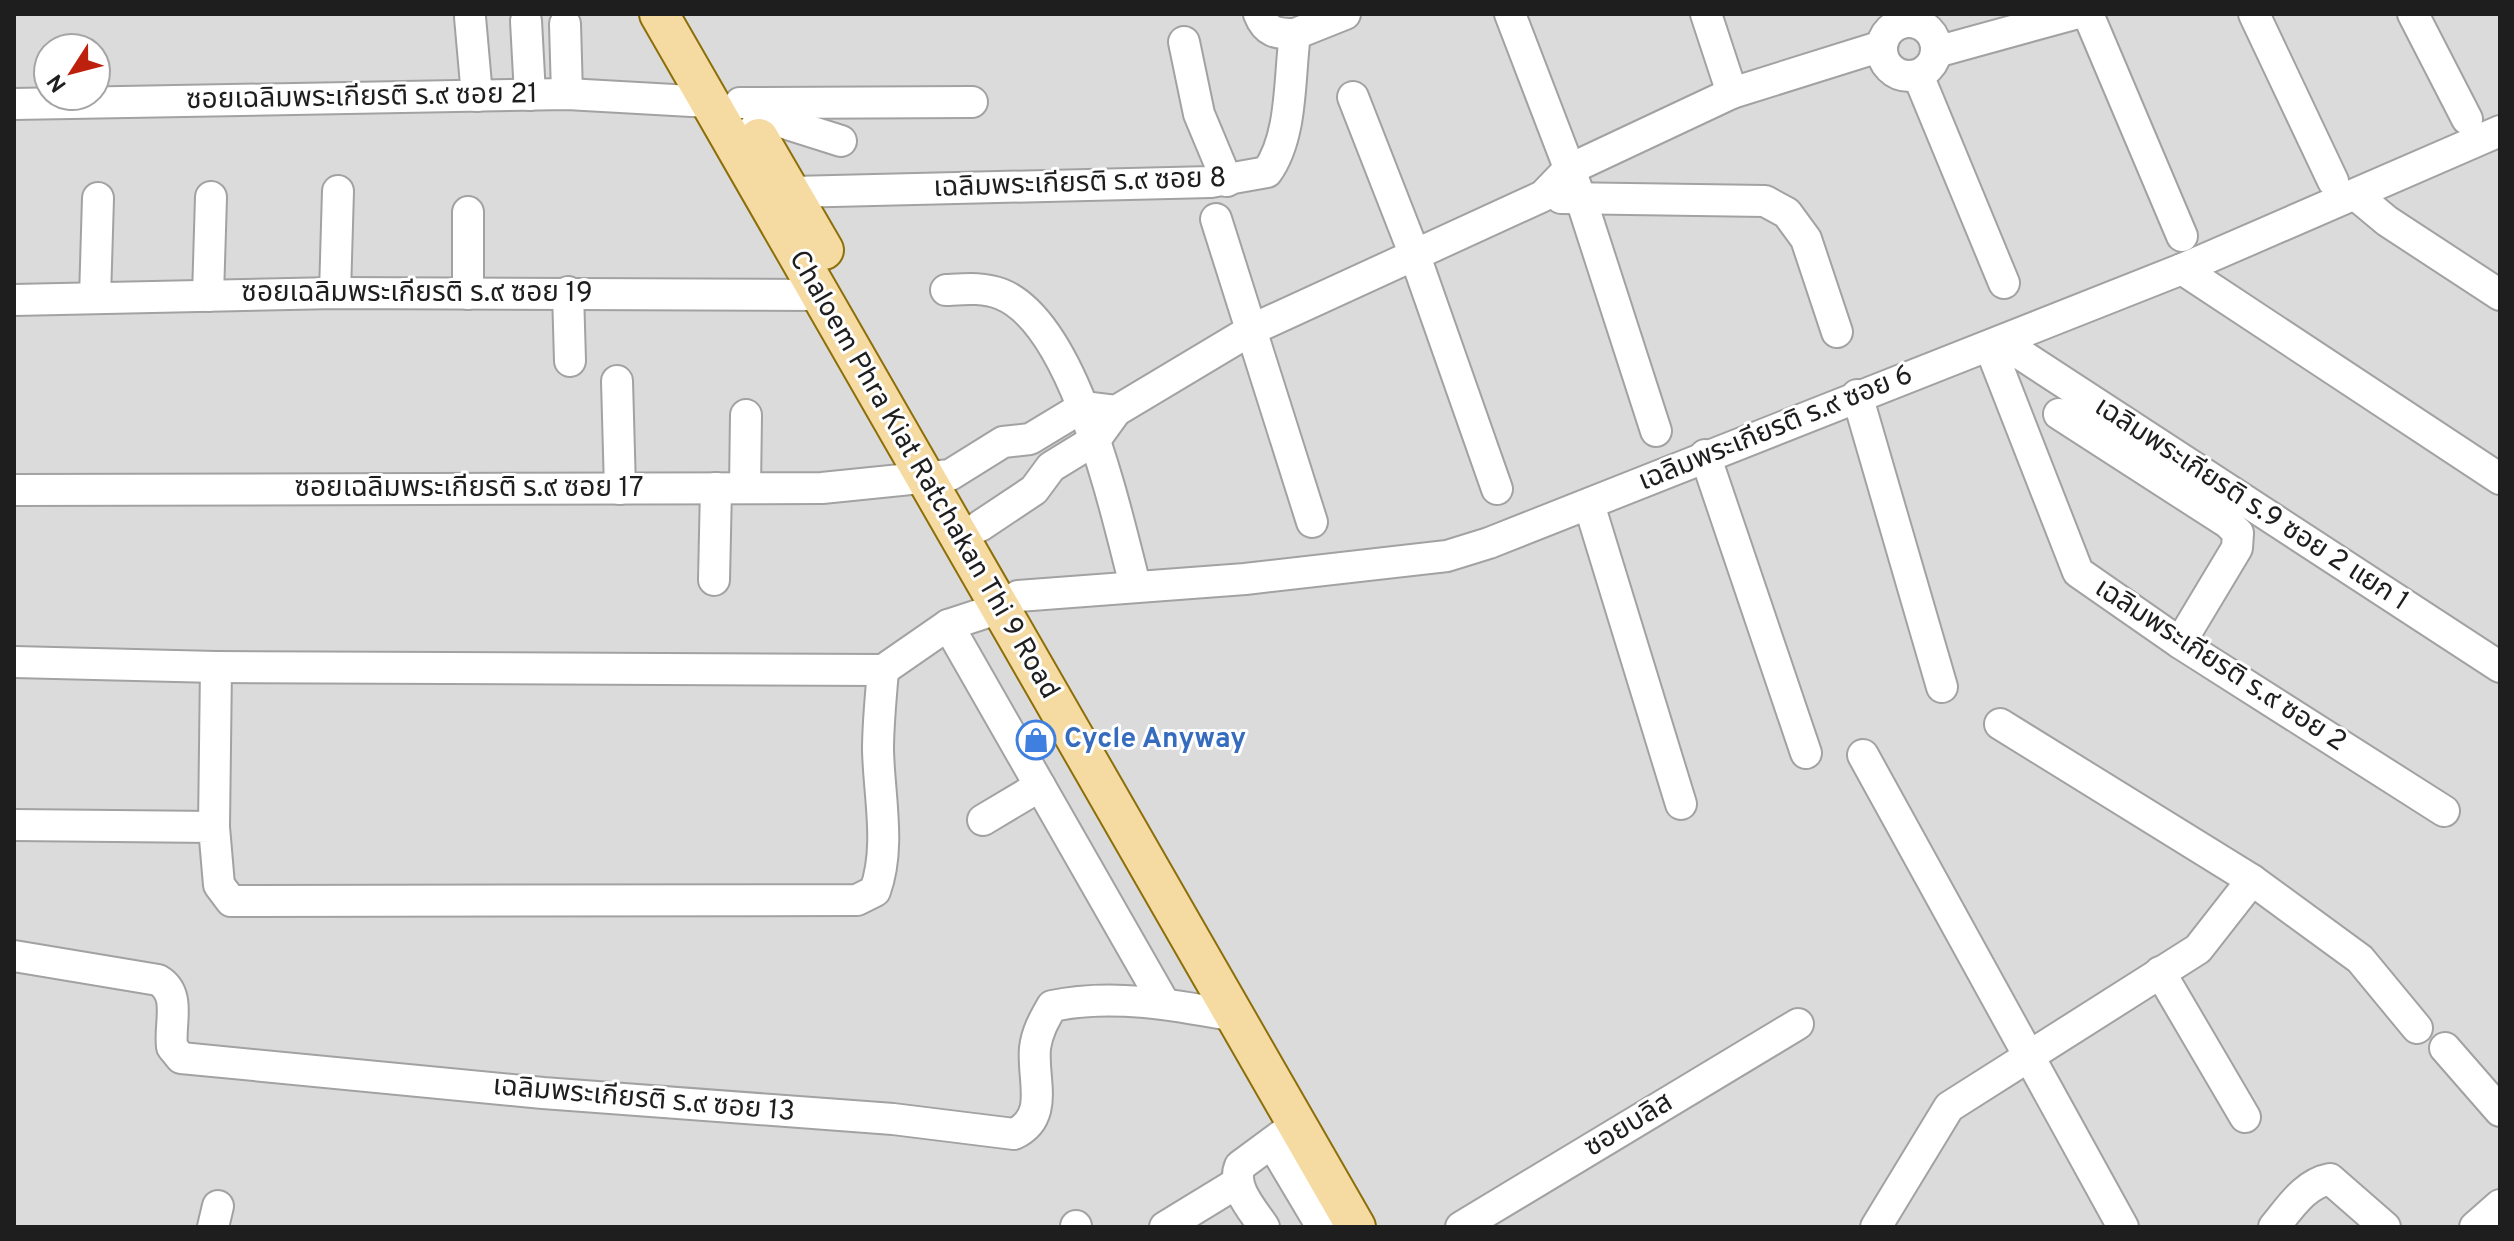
<svg xmlns="http://www.w3.org/2000/svg" width="2514" height="1241" font-family="Overpass,'Noto Sans Thai',sans-serif">
	<style>
		.residential { fill: #dcdbdb; fill-rule: evenodd }
		.lines { fill: none; stroke-linecap: round; stroke-linejoin: round }
		.minor-casing { stroke: #a2a2a2; stroke-width: 34 }
		.major-casing { stroke: #8d6f0a; stroke-width: 42 }
		.minor { stroke: #fff; stroke-width: 30 }
		.major { stroke: #f5daa2; stroke-width: 38 }
		.labels { text-anchor: middle; dominant-baseline: central; stroke-width: 6; stroke-linejoin: round; paint-order: stroke }
		.street-label { font-size: 28px; fill: #1e1e1e; stroke: #fff }
		.shop-label { font-size: 28px; font-weight: bold; fill: #366cbe; stroke: #fff; text-anchor: start }
	</style>
	<rect width="100%" height="100%" fill="#eeece4"/>
	<path class="residential" d="M14,14H2500V1227H14ZM48,48H96V96H48Z"/>
	<g class="lines">
		<g class="minor-casing">
			<g id="minor">
				<path d="M1259,14C1266,32 1276,34 1295,34"/>
				<path d="M1510,14L1581,199L1656,431"/>
				<path d="M1706,14L1732,93"/>
				<path d="M2088,14L2182,236"/>
				<path d="M2254,14L2333,181"/>
				<path d="M2413,14L2467,119"/>
				<path d="M470,17L477,96"/>
				<path d="M526,21L530,95"/>
				<circle cx="1909" cy="49" r="27"/>
				<path d="M565,24L567,94"/>
				<path d="M1184,42L1199,114L1227,181"/>
				<path d="M1936,52L2074,14"/>
				<path d="M1918,75L2004,283"/>
				<path d="M1353,97L1414,253L1497,489"/>
				<path d="M740,103L972,102"/>
				<path d="M14,104L567,94L709,102"/>
				<path d="M754,129L760,123L781,122L841,141"/>
				<path d="M792,192L1211,182L1267,172C1293,136 1289,77 1295,34L1345,14"/>
				<path d="M2357,196L2387,221L2500,295"/>
				<path d="M1561,198L1765,201L1787,213L1806,239L1837,332"/>
				<path d="M1216,219L1312,522"/>
				<path d="M2182,269L2500,479"/>
				<path d="M946,290C965,289 983,287 1001,294C1076,324 1116,513 1135,585"/>
				<path d="M568,292L570,361"/>
				<path d="M335,293L338,191"/>
				<path d="M468,294V212"/>
				<path d="M208,296L211,197"/>
				<path d="M95,298L98,198"/>
				<path d="M14,300L335,293L820,295"/>
				<path d="M2002,342L2500,667"/>
				<path d="M1990,347L2078,572L2180,643L2444,811"/>
				<path d="M617,381L620,489"/>
				<path d="M1857,395L1942,687"/>
				<path d="M2059,414L2228,523L2238,533L2237,548L2180,643"/>
				<path d="M1705,455L1806,753"/>
				<path d="M745,488L746,415"/>
				<path d="M14,490L822,488L950,475L1003,442L1030,439L1083,407L1116,411"/>
				<path d="M1589,504L1681,804"/>
				<path d="M980,526L1034,490L1051,467L1095,440L1116,411L1253,329L1543,196L1568,170L1732,93L1882,46"/>
				<path d="M714,580L716,488"/>
				<path d="M948,625L1164,1003"/>
				<path d="M14,662L216,667L883,670C881,696 878,723 878,750C879,796 891,847 875,891L857,900L231,901L219,885L214,827L14,825"/>
				<path d="M883,670L948,625L1000,608L1018,596L1245,579L1447,556L1489,543L2182,269L2500,131"/>
				<path d="M2000,724L2252,880L2360,959L2417,1028"/>
				<path d="M1863,755L2123,1227"/>
				<path d="M983,820L1040,786"/>
				<path d="M214,827L216,667"/>
				<path d="M14,956L158,980C182,994 169,1023 172,1047L181,1058L543,1093L893,1119L1014,1134C1050,1117 1032,1080 1035,1048C1037,1032 1044,1020 1052,1006C1112,993 1175,1005 1235,1016"/>
				<path d="M2160,972L2245,1117"/>
				<path d="M2445,1048L2500,1111"/>
				<path d="M1272,1143L1322,1227"/>
				<path d="M213,1227L218,1206"/>
				<path d="M1076,1227V1226"/>
				<path d="M1165,1227L1237,1183"/>
				<path d="M1264,1227C1253,1210 1231,1187 1240,1166L1297,1124"/>
				<path d="M1461,1227L1798,1024"/>
				<path d="M1876,1227L1949,1107L2198,949L2252,880"/>
				<path d="M2274,1227C2290,1208 2304,1184 2330,1179L2385,1227"/>
				<path d="M2475,1227L2500,1205"/>
			</g>
		</g>
		<g class="major-casing">
			<g id="major">
				<path d="M659,14L1356,1227"/>
				<path d="M759,138L824,250"/>
			</g>
		</g>
		<use href="#minor" class="minor"/>
		<use href="#major" class="major"/>
	</g>
	<defs>
		<g id="shop-ring" transform="scale(2)"><circle r="9.5" fill="#fff" stroke="#3f7fe0" stroke-width="1.5"/><path d="M-5-2.5h2.3a2.7 3.5 0 0 1 5.4 0H5L5.5 6h-11ZM-1.5-2.5h3a1.5 2.3 0 0 0-3 0Z" fill="#3f7fe0"/></g>
	</defs>
	<g fill-rule="evenodd">
		<use href="#shop-ring" x="1036" y="740"/>
	</g>
	<g class="labels">
		<g class="street-label">
			<text transform="translate(362 98) rotate(-1)">ซอยเฉลิมพระเกียรติ ร.๙ ซอย 21</text>
			<text transform="translate(1080 184) rotate(-2)">เฉลิมพระเกียรติ ร.๙ ซอย 8</text>
			<text x="417" y="294">ซอยเฉลิมพระเกียรติ ร.๙ ซอย 19</text>
			<text transform="translate(1776 429) rotate(-22)">เฉลิมพระเกียรติ ร.๙ ซอย 6</text>
			<text transform="translate(923 475) rotate(60)">Chaloem Phra Kiat Ratchakan Thi 9 Road</text>
			<text x="469" y="489">ซอยเฉลิมพระเกียรติ ร.๙ ซอย 17</text>
			<text transform="translate(2251 505) rotate(33)">เฉลิมพระเกียรติ ร.9 ซอย 2 แยก 1</text>
			<text transform="translate(2220 666) rotate(33)">เฉลิมพระเกียรติ ร.๙ ซอย 2</text>
			<text transform="translate(644 1100) rotate(5)">เฉลิมพระเกียรติ ร.๙ ซอย 13</text>
			<text transform="translate(1629 1126) rotate(-31)">ซอยบลิส</text>
		</g>
		<g class="shop-label">
			<text x="1064" y="740">Cycle Anyway</text>
		</g>
	</g>
	<rect width="2514" height="1241" fill="none" stroke="#1e1e1e" stroke-width="32"/>
	<g transform="translate(72 72) rotate(234)"><circle r="38" fill="#ffffff" stroke="#a5a5a5" stroke-width="2"/>
	<path d="M0-6L14 30L0 20L-14 30Z" fill="#be200e"/>
	<text y="-12" font-size="22" font-weight="bold" text-anchor="middle" fill="#1e1e1e">N</text>
	</g>
</svg>
